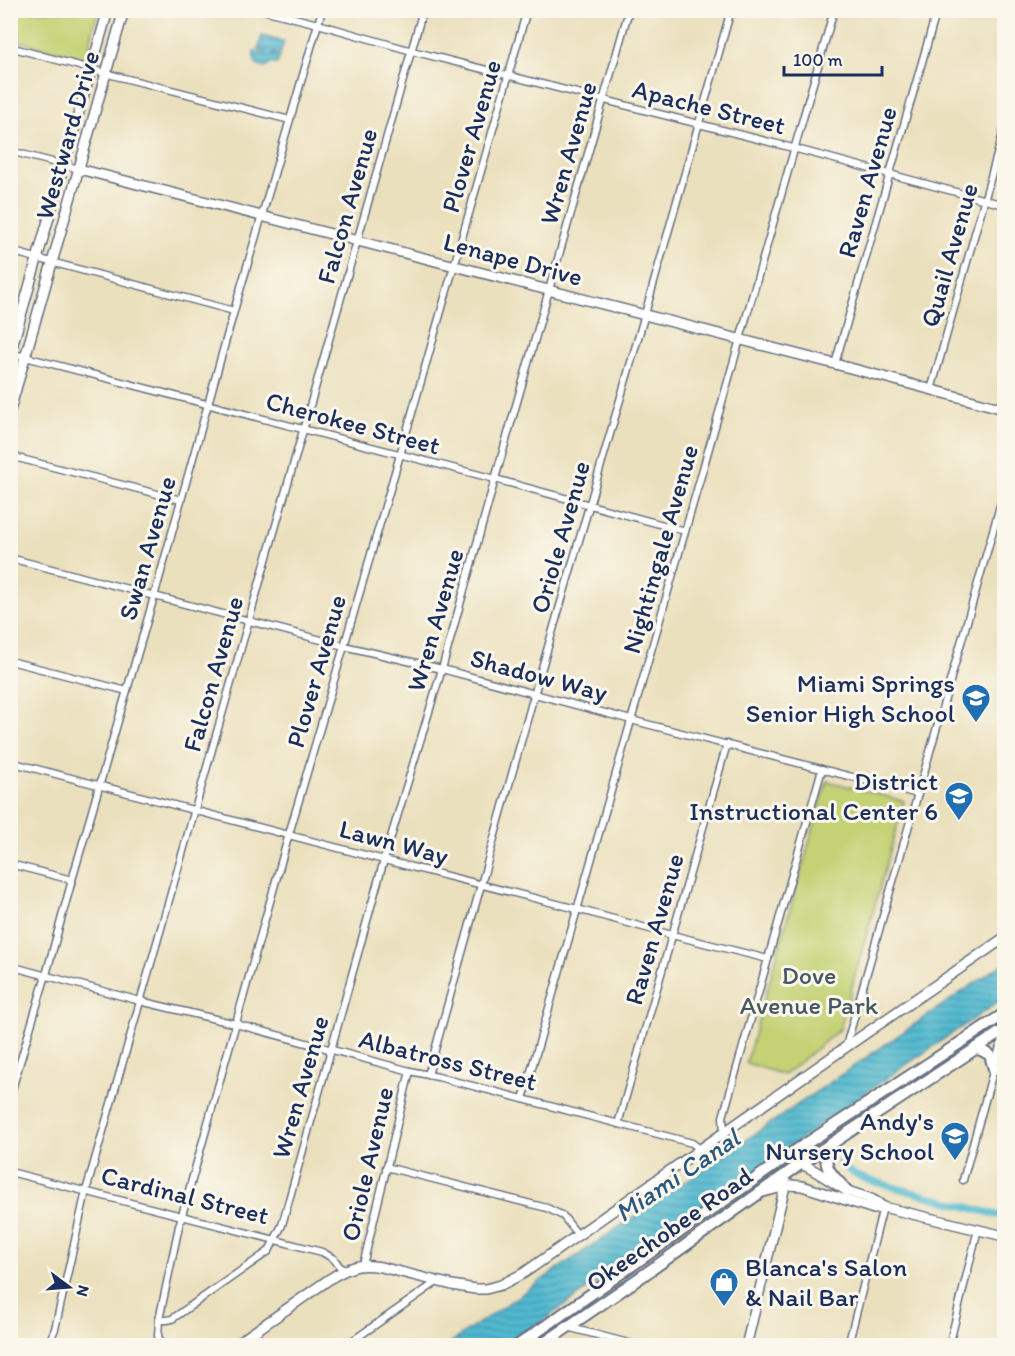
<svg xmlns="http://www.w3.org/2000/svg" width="1015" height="1356" font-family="Itim,sans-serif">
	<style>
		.park { fill: #c4d274; stroke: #708069; stroke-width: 1.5 }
		.water { fill: url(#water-rules); stroke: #367496; stroke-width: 1.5 }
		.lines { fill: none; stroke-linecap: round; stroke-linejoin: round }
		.canal { stroke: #51b9cf; stroke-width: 7 }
		.street-casing { stroke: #646d7f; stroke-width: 9 }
		.secondary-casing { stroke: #646d7f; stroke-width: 12 }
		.primary-casing { stroke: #646d7f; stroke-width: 12 }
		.highway-casing { stroke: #646d7f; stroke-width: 14 }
		.street { stroke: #fff; stroke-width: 6 }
		.secondary { stroke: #fff; stroke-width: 9 }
		.primary { stroke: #fff; stroke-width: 9 }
		.highway { stroke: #fff; stroke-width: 10 }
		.labels { text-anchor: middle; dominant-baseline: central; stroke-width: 6; stroke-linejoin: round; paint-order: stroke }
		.street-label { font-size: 26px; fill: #1b2f5e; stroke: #fbf7ec }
		.poi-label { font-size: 26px; fill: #1b2f5e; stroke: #fbf7ec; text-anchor: end }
		.park-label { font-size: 26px; fill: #455864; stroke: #fbf7ec }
		.water-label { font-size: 27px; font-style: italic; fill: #2b5880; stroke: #fbf7ec }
	</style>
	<defs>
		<pattern id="water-rules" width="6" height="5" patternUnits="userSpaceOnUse" patternTransform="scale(1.5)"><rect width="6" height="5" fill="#51b9cf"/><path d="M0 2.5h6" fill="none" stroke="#4297ab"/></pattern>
	</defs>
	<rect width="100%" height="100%" fill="#fbf7ec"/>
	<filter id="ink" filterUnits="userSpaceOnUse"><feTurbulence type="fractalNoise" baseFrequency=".0167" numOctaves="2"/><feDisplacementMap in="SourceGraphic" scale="12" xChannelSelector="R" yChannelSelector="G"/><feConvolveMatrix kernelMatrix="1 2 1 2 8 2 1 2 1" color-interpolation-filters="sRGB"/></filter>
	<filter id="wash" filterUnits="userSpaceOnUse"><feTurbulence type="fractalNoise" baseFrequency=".008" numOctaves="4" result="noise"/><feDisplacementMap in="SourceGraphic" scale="24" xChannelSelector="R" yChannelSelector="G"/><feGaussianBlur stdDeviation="1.35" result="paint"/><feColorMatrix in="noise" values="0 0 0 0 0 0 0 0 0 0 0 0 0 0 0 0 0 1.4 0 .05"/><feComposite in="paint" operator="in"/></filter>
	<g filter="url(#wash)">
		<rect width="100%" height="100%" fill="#ebe0bd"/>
		<g class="park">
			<path d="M10,11H98L86,59L11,39Z"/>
			<path d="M827,781L904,801L840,1029L784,1075L746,1063Z"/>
		</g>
		<g class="water">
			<path d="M262,36L284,42L280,54L273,53L272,54L280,57L277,64H271L265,68C255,67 253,60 254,51L266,53V51L258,49Z"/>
			<path d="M1004,963V998L820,1124L811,1132L522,1335L506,1345H447Z"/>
		</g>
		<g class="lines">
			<path class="canal" d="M839,1163L855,1175L868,1180L997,1215"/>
		</g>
	</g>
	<g filter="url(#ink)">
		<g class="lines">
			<g class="street-casing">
				<g id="street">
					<path d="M263,10L318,24L412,51L793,148L1004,205"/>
					<path d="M10,47L112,75L290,120"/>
					<path d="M10,151L79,169"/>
					<path d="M10,251L234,311"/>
					<path d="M10,353L495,479L685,531"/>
					<path d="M835,364L937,10"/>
					<path d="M931,390L1004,130"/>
					<path d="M10,456L181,500"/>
					<path d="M10,558L344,646L442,669L631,720L918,794"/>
					<path d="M10,661L127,691"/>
					<path d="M10,762L384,860L577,909L672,935L768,959"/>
					<path d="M10,864L72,880"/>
					<path d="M10,966L140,1001L236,1024L410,1071L438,1077L658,1134L692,1143L700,1149"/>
					<path d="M846,1046L1004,492"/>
					<path d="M428,1075L534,695L643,321L731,10"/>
					<path d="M10,1096L46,975L72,880L154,597L234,311L322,10"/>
					<path d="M523,1099L834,10"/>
					<path d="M618,1124L727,744"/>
					<path d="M724,1132L723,1117L822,769"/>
					<path d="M386,1167L547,1208L563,1216L578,1235"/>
					<path d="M10,1172L322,1252L334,1259L343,1271"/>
					<path d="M963,1180L1004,1032"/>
					<path d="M363,1265L410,1071"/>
					<path d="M159,1320H167L172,1319L269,1251L282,1225L384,860L442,669L495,479L629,10"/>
					<path d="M567,1327L640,1346"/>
					<path d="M42,1346L50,1340L55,1329L86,1191L423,10"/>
					<path d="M162,1346L158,1336L159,1320L179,1226L289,834L400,455L527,10"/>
					<path d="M345,1346L438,1281"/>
					<path d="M848,1346L883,1207"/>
					<path d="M949,1346L978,1229"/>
				</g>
			</g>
			<g class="secondary-casing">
				<g id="secondary">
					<path d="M79,169L835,364L1004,409"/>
					<path d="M10,354L108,10"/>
					<path d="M10,410L124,10"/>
					<path d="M234,1346L331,1278C349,1267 359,1263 381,1267L452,1285L475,1289H486L501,1285L524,1273L846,1047L1004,938"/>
					<path d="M746,1346L786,1182"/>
				</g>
			</g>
			<g class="primary-casing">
				<g id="primary">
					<path d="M785,1159C808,1163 824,1178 844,1189C859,1197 870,1195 883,1207"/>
					<path d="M763,1192L790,1185L802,1186L874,1209L883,1207L1004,1236"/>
				</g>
			</g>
			<g class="highway-casing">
				<g id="highway">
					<path d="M976,1049L981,1050L990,1055L994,1069"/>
					<path d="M829,1145C821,1169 832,1174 847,1191"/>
					<path d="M517,1346L798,1149L1004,1014"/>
					<path d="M540,1346L638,1279L802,1163L1004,1030"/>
				</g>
			</g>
			<use href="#street" class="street"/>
			<use href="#secondary" class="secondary"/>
			<use href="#primary" class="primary"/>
			<use href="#highway" class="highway"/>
		</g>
	</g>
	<defs>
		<g id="school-pin" transform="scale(1.5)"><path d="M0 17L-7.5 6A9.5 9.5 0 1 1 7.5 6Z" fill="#1f6fb2" stroke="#fbf7ec"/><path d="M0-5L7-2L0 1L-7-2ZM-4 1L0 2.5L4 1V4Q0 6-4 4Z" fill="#fff"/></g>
		<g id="shop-pin" transform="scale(1.5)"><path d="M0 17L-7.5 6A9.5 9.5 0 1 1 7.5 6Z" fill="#1f6fb2" stroke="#fbf7ec"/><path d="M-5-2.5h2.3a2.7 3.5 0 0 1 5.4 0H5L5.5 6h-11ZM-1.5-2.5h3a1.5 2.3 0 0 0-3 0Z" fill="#fff"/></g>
	</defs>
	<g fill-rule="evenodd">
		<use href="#school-pin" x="976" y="698"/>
		<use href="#school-pin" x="959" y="796"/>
		<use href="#school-pin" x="955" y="1136"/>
		<use href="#shop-pin" x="724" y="1282"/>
	</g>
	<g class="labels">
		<g class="street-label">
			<text transform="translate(709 107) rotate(14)">Apache Street</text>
			<text transform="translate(67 135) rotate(-74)">Westward Drive</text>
			<text transform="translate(471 136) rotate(-74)">Plover Avenue</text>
			<text transform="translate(568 153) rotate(-74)">Wren Avenue</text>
			<text transform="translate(867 182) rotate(-74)">Raven Avenue</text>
			<text transform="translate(347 206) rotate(-74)">Falcon Avenue</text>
			<text transform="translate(949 255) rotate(-74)">Quail Avenue</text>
			<text transform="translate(513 259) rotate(15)">Lenape Drive</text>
			<text transform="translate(353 423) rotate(15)">Cherokee Street</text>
			<text transform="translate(560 537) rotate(-74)">Oriole Avenue</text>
			<text transform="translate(147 548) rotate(-74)">Swan Avenue</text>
			<text transform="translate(660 549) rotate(-74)">Nightingale Avenue</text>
			<text transform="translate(435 620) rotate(-74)">Wren Avenue</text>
			<text transform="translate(316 671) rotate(-74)">Plover Avenue</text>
			<text transform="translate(213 674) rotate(-74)">Falcon Avenue</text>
			<text transform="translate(539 675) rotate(15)">Shadow Way</text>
			<text transform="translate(394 842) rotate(15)">Lawn Way</text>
			<text transform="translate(654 929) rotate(-74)">Raven Avenue</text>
			<text transform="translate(448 1060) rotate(14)">Albatross Street</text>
			<text transform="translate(300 1087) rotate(-74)">Wren Avenue</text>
			<text transform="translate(367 1164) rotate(-77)">Oriole Avenue</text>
			<text transform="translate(185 1195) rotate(14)">Cardinal Street</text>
			<text transform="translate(669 1229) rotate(-35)">Okeechobee Road</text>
		</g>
		<g class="poi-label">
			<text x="955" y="683">Miami Springs<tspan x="955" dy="30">Senior High School</tspan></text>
			<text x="938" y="781">District<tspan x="938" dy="30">Instructional Center 6</tspan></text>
			<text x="934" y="1121">Andy's<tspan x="934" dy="30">Nursery School</tspan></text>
			<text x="745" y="1267" text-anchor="start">Blanca's Salon<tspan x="745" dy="30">&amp; Nail Bar</tspan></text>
		</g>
		<g class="park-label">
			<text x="809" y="975">Dove<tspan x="809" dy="30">Avenue Park</tspan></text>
		</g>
		<g class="water-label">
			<text transform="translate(677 1175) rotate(-34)">Miami Canal</text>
		</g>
	</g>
	<rect width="1015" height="1356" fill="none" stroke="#fbf7ec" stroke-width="36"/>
	<g transform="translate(69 1287) rotate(106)" stroke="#fbf7ec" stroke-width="4.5" paint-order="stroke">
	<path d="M0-4.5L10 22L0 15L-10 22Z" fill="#1b2f5e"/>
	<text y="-9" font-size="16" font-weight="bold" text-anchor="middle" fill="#1b2f5e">N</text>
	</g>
	<path d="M784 66v9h98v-9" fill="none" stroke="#1b2f5e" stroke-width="3"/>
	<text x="793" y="66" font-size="18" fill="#1b2f5e" stroke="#fbf7ec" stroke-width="4.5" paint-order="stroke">100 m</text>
</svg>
